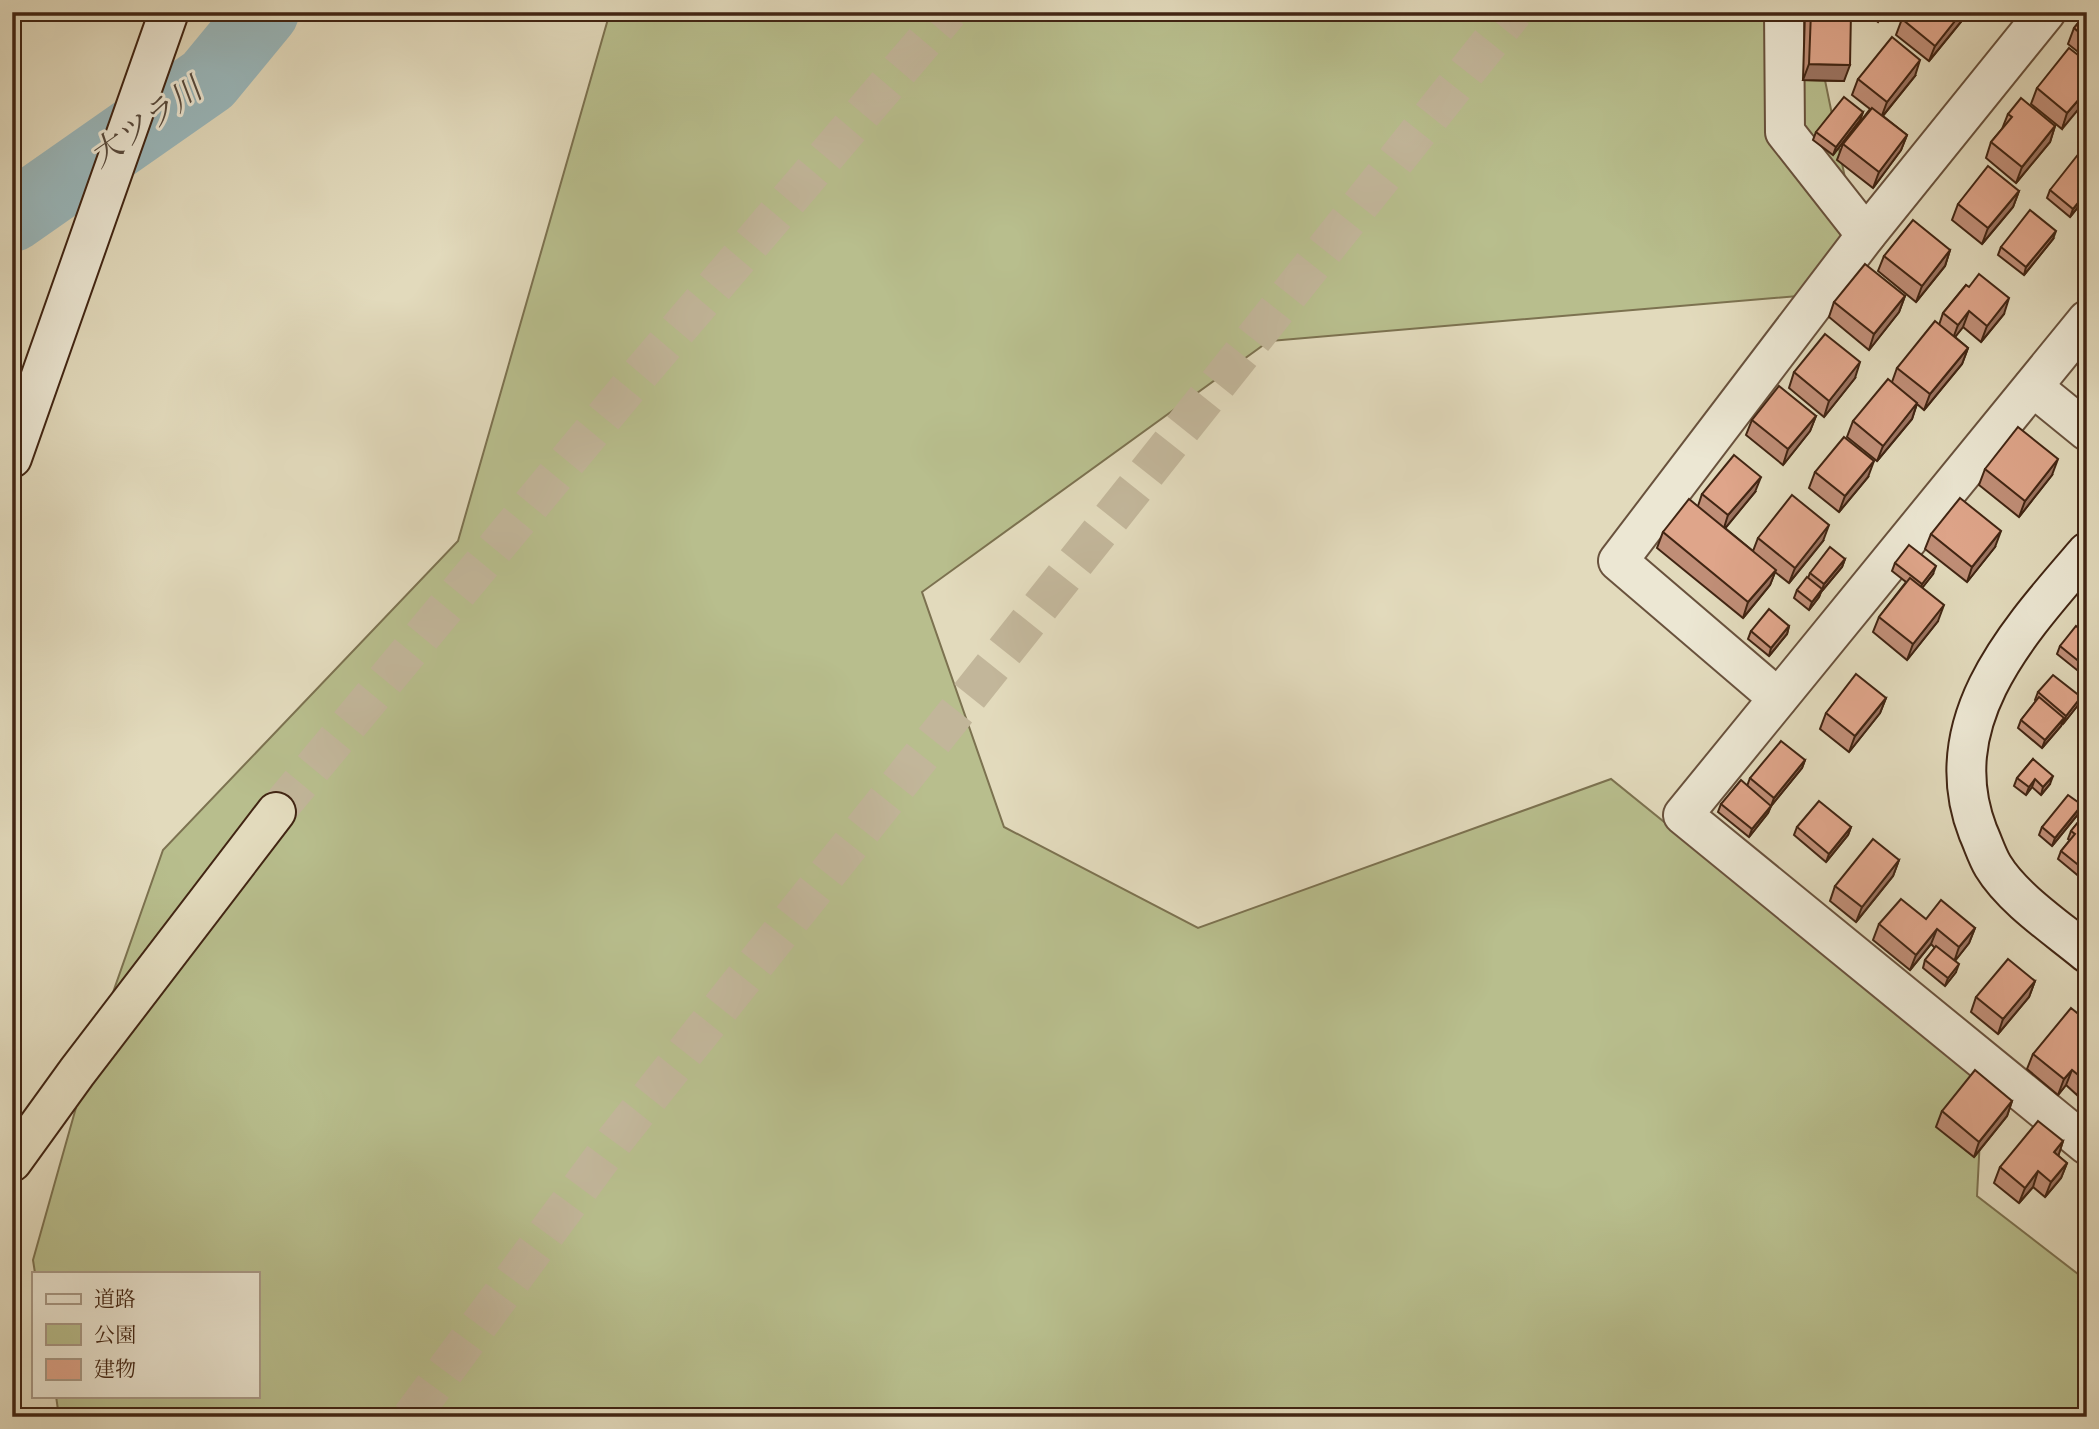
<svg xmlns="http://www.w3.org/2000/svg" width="2099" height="1429" font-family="Cardo,'Noto Serif JP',serif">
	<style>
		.green { fill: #b8be8d; stroke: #7c7250; stroke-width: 2 }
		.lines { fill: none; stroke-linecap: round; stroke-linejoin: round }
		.river { stroke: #9ab8bc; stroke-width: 70 }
		.highway-tunnel { stroke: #c2b69a; stroke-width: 38; stroke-dasharray: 38 19; stroke-linecap: butt }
		.street-casing { stroke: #69523d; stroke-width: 42 }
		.secondary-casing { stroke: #412513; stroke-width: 42 }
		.highway-casing { stroke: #412513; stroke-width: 42 }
		.street { stroke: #ece7d3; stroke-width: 38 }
		.secondary { stroke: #ece7d3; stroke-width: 38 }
		.highway { stroke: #e2dabc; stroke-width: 38 }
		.wall { fill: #c08e77; stroke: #412513; stroke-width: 2 }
		.shaded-wall { fill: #9c7461; stroke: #412513; stroke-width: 2 }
		.building { fill: #dfa58a; stroke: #412513; stroke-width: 2 }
		.labels { text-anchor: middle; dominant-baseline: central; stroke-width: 6; stroke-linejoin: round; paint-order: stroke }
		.water-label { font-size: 32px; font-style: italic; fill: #574a3d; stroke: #ece7d3 }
	</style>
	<rect width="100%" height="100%" fill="#e2dabc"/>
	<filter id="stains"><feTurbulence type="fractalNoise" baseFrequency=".00286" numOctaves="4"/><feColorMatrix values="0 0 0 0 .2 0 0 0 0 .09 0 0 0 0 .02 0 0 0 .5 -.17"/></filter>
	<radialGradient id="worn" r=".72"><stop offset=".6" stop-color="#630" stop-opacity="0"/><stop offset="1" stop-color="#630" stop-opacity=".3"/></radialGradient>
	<path class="green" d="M610,12H1811L1868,290L1269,341L922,592L1004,827L1198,928L1611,779L1983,1080L1977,1196L2087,1281V1417H59L56,1396H257V1273H35L33,1260L90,1058L163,850L458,541Z"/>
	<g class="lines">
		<path class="river" d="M12,217L208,80L264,12"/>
		<g class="highway-tunnel">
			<path d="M276,812L633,382L949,12"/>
			<path d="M411,1417L616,1139L1514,12"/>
		</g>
		<g class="street-casing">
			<g id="street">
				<path d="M1784,12L1785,132L1866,235"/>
				<path d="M2087,320L1683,815L2087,1145"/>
				<path d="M2033,387L2087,431"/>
				<path d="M1778,698L1618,561L1866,235L2046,12"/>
			</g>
		</g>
		<g class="secondary-casing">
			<g id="secondary">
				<path d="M12,458L169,12"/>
				<path d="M2087,552C2019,631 1935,721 1978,832C1983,843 1987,856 1993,866C2013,899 2057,928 2087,953"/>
			</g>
		</g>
		<g class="highway-casing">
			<path id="highway" d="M12,1162L77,1072L276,812"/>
		</g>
		<use href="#street" class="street"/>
		<use href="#secondary" class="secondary"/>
		<use href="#highway" class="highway"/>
	</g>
	<g class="wall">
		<path d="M1805,12H1851L1844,81L1803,80Z"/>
		<path d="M1866,12H1885L1878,22Z"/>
		<path d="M2087,12V59L2068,44L2074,28Z"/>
		<path d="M1964,18L1929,61L1896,35L1902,19Z"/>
		<path d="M2087,62L2062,129L2031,104L2037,88Z"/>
		<path d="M1915,76L1883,116L1907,135L1901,150L1873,188L1837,160L1843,144L1870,109L1852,95L1858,79Z"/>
		<path d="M1863,112L1860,120L1833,155L1813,140L1816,132Z"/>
		<path d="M2008,114L2055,126L2050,142L2016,183L1986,158L1991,142L2002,129Z"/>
		<path d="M2087,157V196L2070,217L2047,198L2050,190Z"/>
		<path d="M2019,191L2013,207L1982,244L1952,220L1958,204Z"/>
		<path d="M2053,239L2024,275L1998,255L2001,247Z"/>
		<path d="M1950,250L1945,266L1916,302L1878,271L1884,256Z"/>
		<path d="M1966,285L2004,314L1981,342L1963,327L1955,337L1968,348L1962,364L1924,410L1917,404L1912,419L1877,461L1847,437L1853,421L1892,382L1897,368L1939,325L1943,313Z"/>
		<path d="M1905,296L1899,312L1869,350L1829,317L1834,302Z"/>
		<path d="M1794,372L1855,378L1824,417L1789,388Z"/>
		<path d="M1816,416L1810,431L1783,465L1746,435L1752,420Z"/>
		<path d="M1985,469L2052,475L2019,517L1979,485Z"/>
		<path d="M1815,472L1868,477L1839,512L1809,488Z"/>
		<path d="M1755,492L1725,528L1753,551L1758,538L1823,541L1789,583L1775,572L1770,585L1743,618L1657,548L1663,532L1698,506L1702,494Z"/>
		<path d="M1931,534L1995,547L1967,582L1925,549Z"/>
		<path d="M1845,559L1842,567L1821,592L1819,597L1809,610L1794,598L1797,590L1808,578L1810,573Z"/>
		<path d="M1895,563L1933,574L1922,588L1938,621L1907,660L1873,632L1879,617L1906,582L1892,571Z"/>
		<path d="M2087,613V678L2057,654L2060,646L2078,627L2080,621Z"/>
		<path d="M1789,626L1787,634L1769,656L1748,639L1751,631Z"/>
		<path d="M2038,692L2081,697L2078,705L2063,724L2062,722L2061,726L2042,748L2018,728L2021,720L2036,701L2035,700Z"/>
		<path d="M1886,698L1880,713L1849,752L1820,729L1826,713Z"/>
		<path d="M2033,759L2050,784L2041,795L2032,787L2026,795L2014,786L2017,778Z"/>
		<path d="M1805,760L1802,768L1771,806L1768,813L1749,837L1718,812L1721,804L1747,786L1750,778Z"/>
		<path d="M2082,805L2079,813L2052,846L2039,835L2042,827Z"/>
		<path d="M2087,811V838L2083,842L2085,843L2087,840V883L2058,859L2061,851L2070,840L2068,839L2071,831Z"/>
		<path d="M1797,827H1851L1848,835L1826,862L1794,835Z"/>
		<path d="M1899,860L1893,876L1856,922L1830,901L1835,886Z"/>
		<path d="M1926,919L1975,928L1969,943L1955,961L1956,972L1945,986L1923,968L1925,960L1935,948L1931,944L1910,970L1873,940L1879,924Z"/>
		<path d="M2035,981L2029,997L1998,1034L1971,1012L1976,997Z"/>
		<path d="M2087,1021V1084L2077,1095L2066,1085L2058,1095L2027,1069L2033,1054Z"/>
		<path d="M2012,1101L2007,1116L1974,1157L1936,1127L1942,1111Z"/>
		<path d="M2063,1141L2058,1156L2067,1163L2061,1178L2045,1197L2033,1187L2019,1203L1994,1183L2000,1167Z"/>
	</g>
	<g class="shaded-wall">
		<path d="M1882,12H1885L1878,22L1881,14Z"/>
		<path d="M1962,12H1966L1964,18L1929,61L1935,46Z"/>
		<path d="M1920,60L1915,76L1881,118L1887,102Z"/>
		<path d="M1809,64L1850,65L1844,81L1803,80Z"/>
		<path d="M2087,90V99L2062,129L2067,113Z"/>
		<path d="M1863,112L1860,120L1833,155L1836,147Z"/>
		<path d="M2055,126L2050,142L2016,183L2022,167Z"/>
		<path d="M1907,135L1901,150L1873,188L1879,172Z"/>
		<path d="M2019,191L2013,207L1982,244L1988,228Z"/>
		<path d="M2087,192V196L2070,217L2073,209Z"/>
		<path d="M2056,231L2053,239L2024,275L2026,267Z"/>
		<path d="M1950,250L1945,266L1916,302L1922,286Z"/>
		<path d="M1905,296L1899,312L1869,350L1874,334Z"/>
		<path d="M2009,298L2004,314L1981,342L1987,326Z"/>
		<path d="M1969,311L1963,327L1952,341L1958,325Z"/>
		<path d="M1968,348L1962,364L1924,410L1930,394Z"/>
		<path d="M1860,362L1855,378L1824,417L1829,401Z"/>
		<path d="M1917,403L1912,419L1877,461L1883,446Z"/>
		<path d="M1816,416L1810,431L1783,465L1788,449Z"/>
		<path d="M2058,459L2052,475L2019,517L2025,501Z"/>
		<path d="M1874,461L1868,477L1839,512L1845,496Z"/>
		<path d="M1761,477L1755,492L1723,531L1728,515Z"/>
		<path d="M1829,525L1823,541L1789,583L1795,568Z"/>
		<path d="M2001,531L1995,547L1967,582L1972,567Z"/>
		<path d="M1845,559L1842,567L1821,592L1819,597L1809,610L1812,602L1822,590L1824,584Z"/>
		<path d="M1936,566L1933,574L1919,592L1922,584Z"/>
		<path d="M1776,570L1770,585L1743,618L1748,602Z"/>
		<path d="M1944,605L1938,621L1907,660L1913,644Z"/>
		<path d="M1789,626L1787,634L1769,656L1771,648Z"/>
		<path d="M2081,697L2078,705L2063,724L2066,716Z"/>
		<path d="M1886,698L1880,713L1849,752L1855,736Z"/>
		<path d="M2064,718L2061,726L2042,748L2045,740Z"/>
		<path d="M1805,760L1802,768L1771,806L1774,798Z"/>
		<path d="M2053,776L2050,784L2041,795L2043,787Z"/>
		<path d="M2035,779L2032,787L2026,795L2029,787Z"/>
		<path d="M2082,805L2079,813L2052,846L2055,838Z"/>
		<path d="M1771,806L1768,813L1749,837L1752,829Z"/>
		<path d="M1851,827L1848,835L1826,862L1829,854Z"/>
		<path d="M1899,860L1893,876L1856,922L1862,907Z"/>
		<path d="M1975,928L1969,943L1954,962L1959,947Z"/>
		<path d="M1937,929L1931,944L1910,970L1916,955Z"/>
		<path d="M1959,964L1956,972L1945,986L1948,978Z"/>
		<path d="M2035,981L2029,997L1998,1034L2003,1019Z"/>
		<path d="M2072,1070L2066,1085L2058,1095L2064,1079Z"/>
		<path d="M2087,1075V1084L2077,1095L2083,1079Z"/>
		<path d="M2012,1101L2007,1116L1974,1157L1979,1142Z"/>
		<path d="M2063,1141L2058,1157L2054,1152Z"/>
		<path d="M2067,1163L2061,1178L2045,1197L2051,1182Z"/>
		<path d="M2038,1171L2033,1187L2019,1203L2025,1188Z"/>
	</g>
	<g class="building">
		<path d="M1811,12H1851L1850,65L1809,64Z"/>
		<path d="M1907,12H1962L1935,46L1902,19Z"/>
		<path d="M2087,12V39L2074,28Z"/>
		<path d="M1892,37L1920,60L1887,102L1858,79Z"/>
		<path d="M2069,48L2087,62V90L2067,113L2037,88Z"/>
		<path d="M1844,97L1863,112L1836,147L1816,132Z"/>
		<path d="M2021,98L2055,126L2022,167L1991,142L2012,117L2008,114Z"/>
		<path d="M1872,108L1907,135L1879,172L1843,144Z"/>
		<path d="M2080,152L2087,157V192L2073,209L2050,190Z"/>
		<path d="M1988,166L2019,191L1988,228L1958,204Z"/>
		<path d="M2030,210L2056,231L2026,267L2001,247Z"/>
		<path d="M1913,220L1950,250L1922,286L1884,256Z"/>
		<path d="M1865,264L1905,296L1874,334L1834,302Z"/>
		<path d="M1979,274L2009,298L1987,326L1969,311L1958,325L1943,313L1966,285L1969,287Z"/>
		<path d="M1935,321L1968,348L1930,394L1897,368Z"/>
		<path d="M1825,334L1860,362L1829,401L1794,372Z"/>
		<path d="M1888,379L1917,403L1883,446L1853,421Z"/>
		<path d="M1779,386L1816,416L1788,449L1752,420Z"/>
		<path d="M2018,427L2058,459L2025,501L1985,469Z"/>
		<path d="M1844,437L1874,461L1845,496L1815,472Z"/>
		<path d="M1734,455L1761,477L1728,515L1702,494Z"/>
		<path d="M1792,495L1829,525L1795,568L1758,538Z"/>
		<path d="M1960,498L2001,531L1972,567L1931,534Z"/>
		<path d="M1689,499L1776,570L1748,602L1663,532Z"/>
		<path d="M1909,545L1936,566L1922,584L1895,563Z"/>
		<path d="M1830,547L1845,559L1824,584L1810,573Z"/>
		<path d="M1807,577L1822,589L1812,602L1797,590Z"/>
		<path d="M1910,578L1944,605L1913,644L1879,617Z"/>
		<path d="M1769,609L1789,626L1771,648L1751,631Z"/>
		<path d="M2087,613V627L2080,621Z"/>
		<path d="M2076,626L2087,635V668L2060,646Z"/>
		<path d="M1856,674L1886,698L1855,736L1826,713Z"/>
		<path d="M2053,675L2081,697L2066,716L2038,692Z"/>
		<path d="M2039,697L2064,718L2045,740L2021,720Z"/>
		<path d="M1781,741L1805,760L1774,798L1750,778Z"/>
		<path d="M2033,759L2053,776L2043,787L2035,779L2029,787L2017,778Z"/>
		<path d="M1741,780L1771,806L1752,829L1721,804Z"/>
		<path d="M2068,795L2082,805L2055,838L2042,827Z"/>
		<path d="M1819,801L1851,827L1829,854L1797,827Z"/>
		<path d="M2087,811V833L2081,840L2085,843L2087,840V872L2061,851L2075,834L2071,831Z"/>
		<path d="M1873,839L1899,860L1862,907L1835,886Z"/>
		<path d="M1901,899L1926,919L1941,900L1975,928L1959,947L1937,929L1916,955L1879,924Z"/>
		<path d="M1936,946L1959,964L1948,978L1925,960Z"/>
		<path d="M2008,959L2035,981L2003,1019L1976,997Z"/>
		<path d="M2071,1008L2087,1021V1075L2083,1079L2072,1070L2064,1079L2033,1054Z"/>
		<path d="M1975,1070L2012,1101L1979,1142L1942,1111Z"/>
		<path d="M2038,1121L2063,1141L2054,1152L2067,1163L2051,1182L2038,1171L2025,1188L2000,1167Z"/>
	</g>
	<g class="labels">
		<g class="water-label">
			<text transform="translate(146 123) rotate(-35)">大ツラ川</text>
		</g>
	</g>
	<rect width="2099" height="1429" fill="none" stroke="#e2dabc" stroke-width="42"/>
	<rect x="14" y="14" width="2071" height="1401" fill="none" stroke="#412513" stroke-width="3.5"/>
	<rect x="21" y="21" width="2057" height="1387" fill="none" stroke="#412513" stroke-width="2"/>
	<rect x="32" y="1272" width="228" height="126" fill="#ece7d3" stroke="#a89986" stroke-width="2"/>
	<rect x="46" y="1294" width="35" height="10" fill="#ece7d3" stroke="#a89986" stroke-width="2"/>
	<text x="94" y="1306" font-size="21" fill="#412513">道路</text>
	<rect x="46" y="1324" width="35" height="21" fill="#b8be8d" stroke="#a89986" stroke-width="2"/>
	<text x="94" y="1342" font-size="21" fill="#412513">公園</text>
	<rect x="46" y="1359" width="35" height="21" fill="#dfa58a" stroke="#a89986" stroke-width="2"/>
	<text x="94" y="1376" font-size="21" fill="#412513">建物</text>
	<rect width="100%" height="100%" filter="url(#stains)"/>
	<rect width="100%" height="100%" fill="url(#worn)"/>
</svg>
